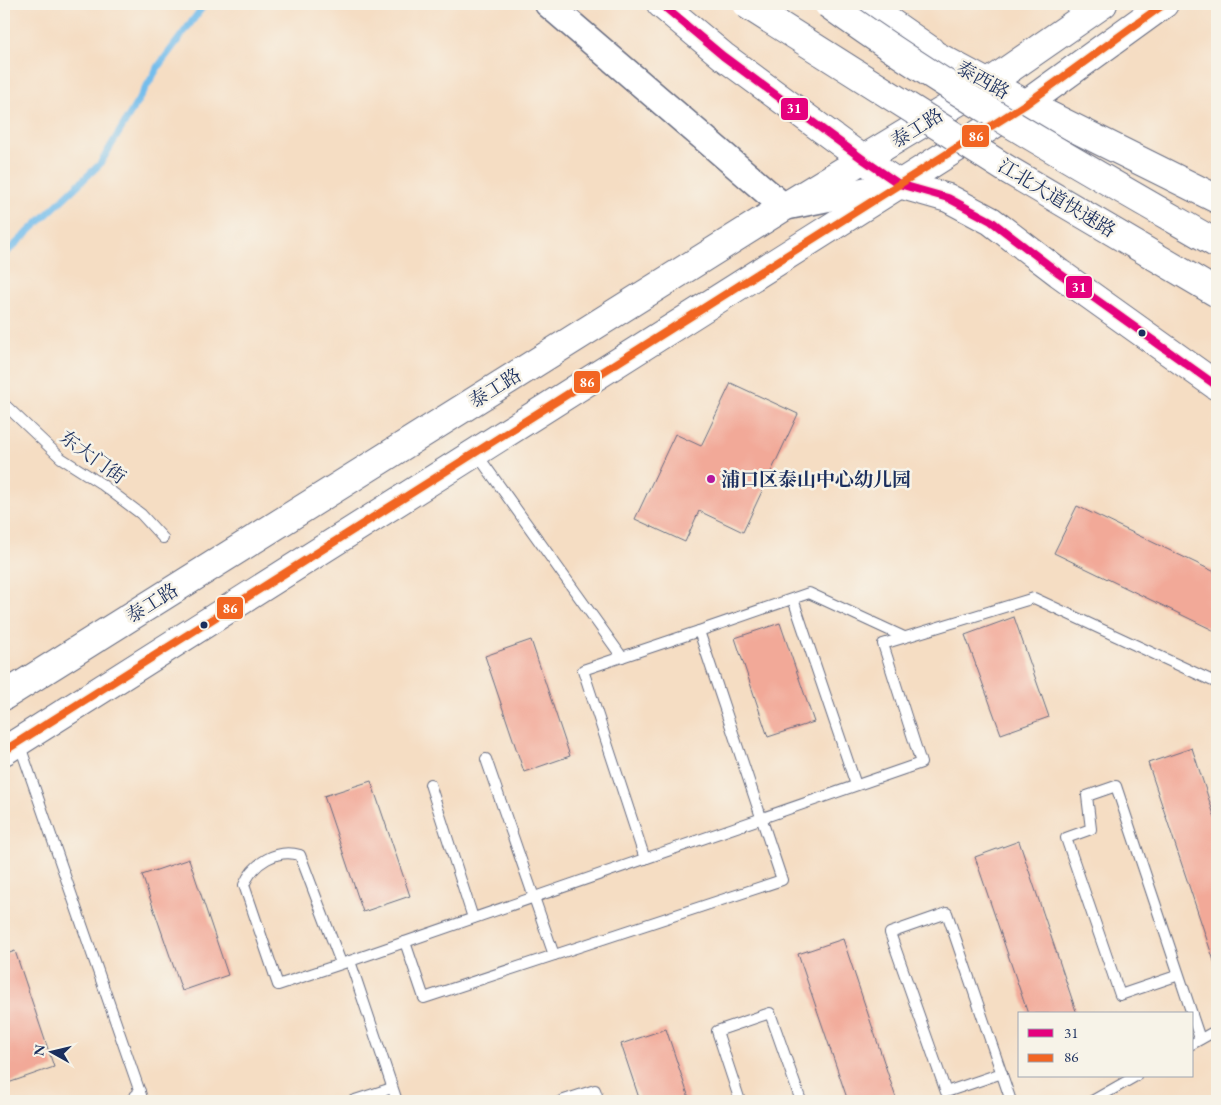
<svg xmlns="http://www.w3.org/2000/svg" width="1221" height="1105" font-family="'EB Garamond','Noto Serif SC',serif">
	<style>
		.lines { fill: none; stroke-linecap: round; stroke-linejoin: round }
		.stream { stroke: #73bdec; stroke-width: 7 }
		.building { fill: #f2a998 }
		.service-casing { stroke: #676c81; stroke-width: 12 }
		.tertiary-casing { stroke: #676c81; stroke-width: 29 }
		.secondary-casing { stroke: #676c81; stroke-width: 30 }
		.trunk-casing { stroke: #676c81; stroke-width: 30 }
		.service { stroke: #fff; stroke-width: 10 }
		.tertiary { stroke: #fff; stroke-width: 26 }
		.secondary { stroke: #fff; stroke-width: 28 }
		.trunk { stroke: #fff; stroke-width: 28 }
		.trunk-bridge-casing { stroke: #676c81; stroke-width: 30; stroke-linecap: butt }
		.trunk-bridge { stroke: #fff; stroke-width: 28 }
		.bus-1-casing { stroke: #f7f3e8; stroke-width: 11 }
		.bus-2-casing { stroke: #f7f3e8; stroke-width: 11 }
		.bus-1 { stroke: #e5007d; stroke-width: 8 }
		.bus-2 { stroke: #f26522; stroke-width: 8 }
		.bus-dot { fill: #1b2f5e; stroke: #f7f3e8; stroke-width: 2 }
		.poi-dot { fill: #b5179e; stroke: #f7f3e8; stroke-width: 2 }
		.labels { text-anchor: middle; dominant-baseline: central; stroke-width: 5; stroke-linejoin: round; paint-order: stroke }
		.street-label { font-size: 19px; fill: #1b2f5e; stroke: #f7f3e8 }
		.poi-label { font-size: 19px; font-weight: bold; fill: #1b2f5e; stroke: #f7f3e8; text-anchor: start }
		.line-badge { stroke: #f7f3e8; stroke-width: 2 }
		.badge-label { font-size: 14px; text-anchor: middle; font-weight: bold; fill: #fff }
	</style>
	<rect width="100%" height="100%" fill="#f7f3e8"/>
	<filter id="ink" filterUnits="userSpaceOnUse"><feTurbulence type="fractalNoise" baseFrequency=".02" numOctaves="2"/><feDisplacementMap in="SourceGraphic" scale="10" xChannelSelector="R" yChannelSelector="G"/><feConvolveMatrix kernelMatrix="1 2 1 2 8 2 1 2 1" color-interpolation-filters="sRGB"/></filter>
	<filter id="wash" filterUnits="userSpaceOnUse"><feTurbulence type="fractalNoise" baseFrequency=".0096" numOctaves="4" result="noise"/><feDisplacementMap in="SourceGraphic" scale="20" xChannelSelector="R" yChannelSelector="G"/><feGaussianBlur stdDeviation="1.12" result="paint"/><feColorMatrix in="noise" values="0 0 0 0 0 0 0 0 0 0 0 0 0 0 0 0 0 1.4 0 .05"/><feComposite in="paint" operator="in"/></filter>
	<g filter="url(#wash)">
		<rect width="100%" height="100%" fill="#f5ddc3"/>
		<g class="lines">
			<path class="stream" d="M4,255L100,164L160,64L205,4"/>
		</g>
		<g id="blocks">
			<g class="building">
				<path d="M731,383L798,414L743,532L699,511L685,542L635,519L675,434L701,446Z"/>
				<path d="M1077,506L1217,573V632L1054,553Z"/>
				<path d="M1014,617L1049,717L1001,734L965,635Z"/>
				<path d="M780,623L814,722L768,737L735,638Z"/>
				<path d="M531,640L570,756L524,772L485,656Z"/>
				<path d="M1192,748L1217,824V970L1148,763Z"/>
				<path d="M371,781L410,896L363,912L324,796Z"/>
				<path d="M1019,841L1077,1014H1028L975,857Z"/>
				<path d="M189,859L228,975L182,991L142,875Z"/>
				<path d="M843,939L897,1101H848L798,954Z"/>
				<path d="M15,951L54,1067L8,1083L4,1071V955Z"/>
				<path d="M666,1029L690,1101H640L621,1044Z"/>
			</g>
		</g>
	</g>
	<g filter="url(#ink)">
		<use href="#blocks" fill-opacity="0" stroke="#676c81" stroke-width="1"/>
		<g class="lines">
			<g class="service-casing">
				<g id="service">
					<path d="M4,404L61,458L100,483L141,514L163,538"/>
					<path d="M476,453L622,657"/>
					<path d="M793,599L856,785"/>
					<path d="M699,631L809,593L904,637"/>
					<path d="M19,743L143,1101"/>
					<path d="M486,759L554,955"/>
					<path d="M430,784L473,918"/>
					<path d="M405,942L424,998L782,880L699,631L583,670L645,859"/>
					<path d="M341,963L300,855C277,848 253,863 244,885L278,985L350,961"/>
					<path d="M1179,975L1120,995L1066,838L1091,829L1087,796L1116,786L1192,1014"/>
					<path d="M1192,1015L1200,1039"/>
					<path d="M1192,1044L1217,1030"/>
					<path d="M1002,1073L946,1092L890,933L947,913L1011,1101"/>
					<path d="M130,1101L140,1091"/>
					<path d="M352,1101L392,1088"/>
					<path d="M397,1101L350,961L921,763L883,644L1034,598L1217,683"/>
					<path d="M561,1101L595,1090L599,1101"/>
					<path d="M740,1101L717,1031L770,1013L801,1101"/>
					<path d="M1092,1101L1136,1076"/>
				</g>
			</g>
			<g class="tertiary-casing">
				<path id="tertiary" d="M548,4L784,207L897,184"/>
			</g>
			<g class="secondary-casing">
				<g id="secondary">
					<path d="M661,4L723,56L864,160L899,184L948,198L991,221L1059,273L1217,386"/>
					<path d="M909,41L1026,104L1217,199"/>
					<path d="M4,696L784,207L989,83L1103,4"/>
					<path d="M4,751L1026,104L1164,4"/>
				</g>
			</g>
			<g class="trunk-casing">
				<path id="trunk" d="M864,4L930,50"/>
			</g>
			<use href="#service" class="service"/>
			<use href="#tertiary" class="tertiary"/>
			<use href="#secondary" class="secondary"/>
			<use href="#trunk" class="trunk"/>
			<g class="trunk-bridge-casing">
				<g id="trunk-bridge">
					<path d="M746,4L1005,168L1217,293"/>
					<path d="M828,4C951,93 1085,168 1217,244"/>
				</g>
			</g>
			<use href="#trunk-bridge" class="trunk-bridge"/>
			<g class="bus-1-casing">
				<path id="bus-1" d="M661,4L723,56L864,160L899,184L948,198L991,221L1059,273L1217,386"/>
			</g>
			<g class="bus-2-casing">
				<path id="bus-2" d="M4,751L1026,104L1164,4"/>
			</g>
			<use href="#bus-1" class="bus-1"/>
			<use href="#bus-2" class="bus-2"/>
		</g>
	</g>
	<g class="bus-dot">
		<circle cx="1142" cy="333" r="4.5"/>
		<circle cx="204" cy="625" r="4.5"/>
	</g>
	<circle class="poi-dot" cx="711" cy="479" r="5"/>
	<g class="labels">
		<g class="street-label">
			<text transform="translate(983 80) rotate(29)">泰西路</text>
			<text transform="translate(917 128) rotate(-32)">泰工路</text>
			<text transform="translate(1057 198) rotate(31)">江北大道快速路</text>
			<text transform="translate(495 388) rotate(-32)">泰工路</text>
			<text transform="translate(93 457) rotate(36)">东大门街</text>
			<text transform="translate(152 603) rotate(-32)">泰工路</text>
		</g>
		<g class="poi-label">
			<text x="721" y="479">浦口区泰山中心幼儿园</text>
		</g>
	</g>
	<g class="line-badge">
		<rect x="780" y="97" width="29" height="24" rx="5" fill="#e5007d"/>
		<rect x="961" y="124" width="29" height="24" rx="5" fill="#f26522"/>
		<rect x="1065" y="275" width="28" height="24" rx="5" fill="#e5007d"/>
		<rect x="573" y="370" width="28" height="24" rx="5" fill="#f26522"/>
		<rect x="216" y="596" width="28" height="24" rx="5" fill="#f26522"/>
	</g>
	<g class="badge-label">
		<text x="794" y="113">31</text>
		<text x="976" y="141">86</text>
		<text x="1079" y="292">31</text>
		<text x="587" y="387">86</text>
		<text x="230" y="613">86</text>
	</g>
	<rect width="1221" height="1105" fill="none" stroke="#f7f3e8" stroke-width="20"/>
	<rect x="1018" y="1012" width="175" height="65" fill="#f7f3e8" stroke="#9fa5b1"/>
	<rect x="1028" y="1029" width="25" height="8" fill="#e5007d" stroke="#9fa5b1"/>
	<text x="1064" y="1038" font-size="15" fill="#1b2f5e">31</text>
	<rect x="1028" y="1054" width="25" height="8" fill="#f26522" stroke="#9fa5b1"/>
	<text x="1064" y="1062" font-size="15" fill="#1b2f5e">86</text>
	<g transform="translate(52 1052) rotate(278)" stroke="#f7f3e8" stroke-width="4" paint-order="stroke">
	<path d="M0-4L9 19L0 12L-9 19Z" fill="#1b2f5e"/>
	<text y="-8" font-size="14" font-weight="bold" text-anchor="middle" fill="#1b2f5e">N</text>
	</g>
</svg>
